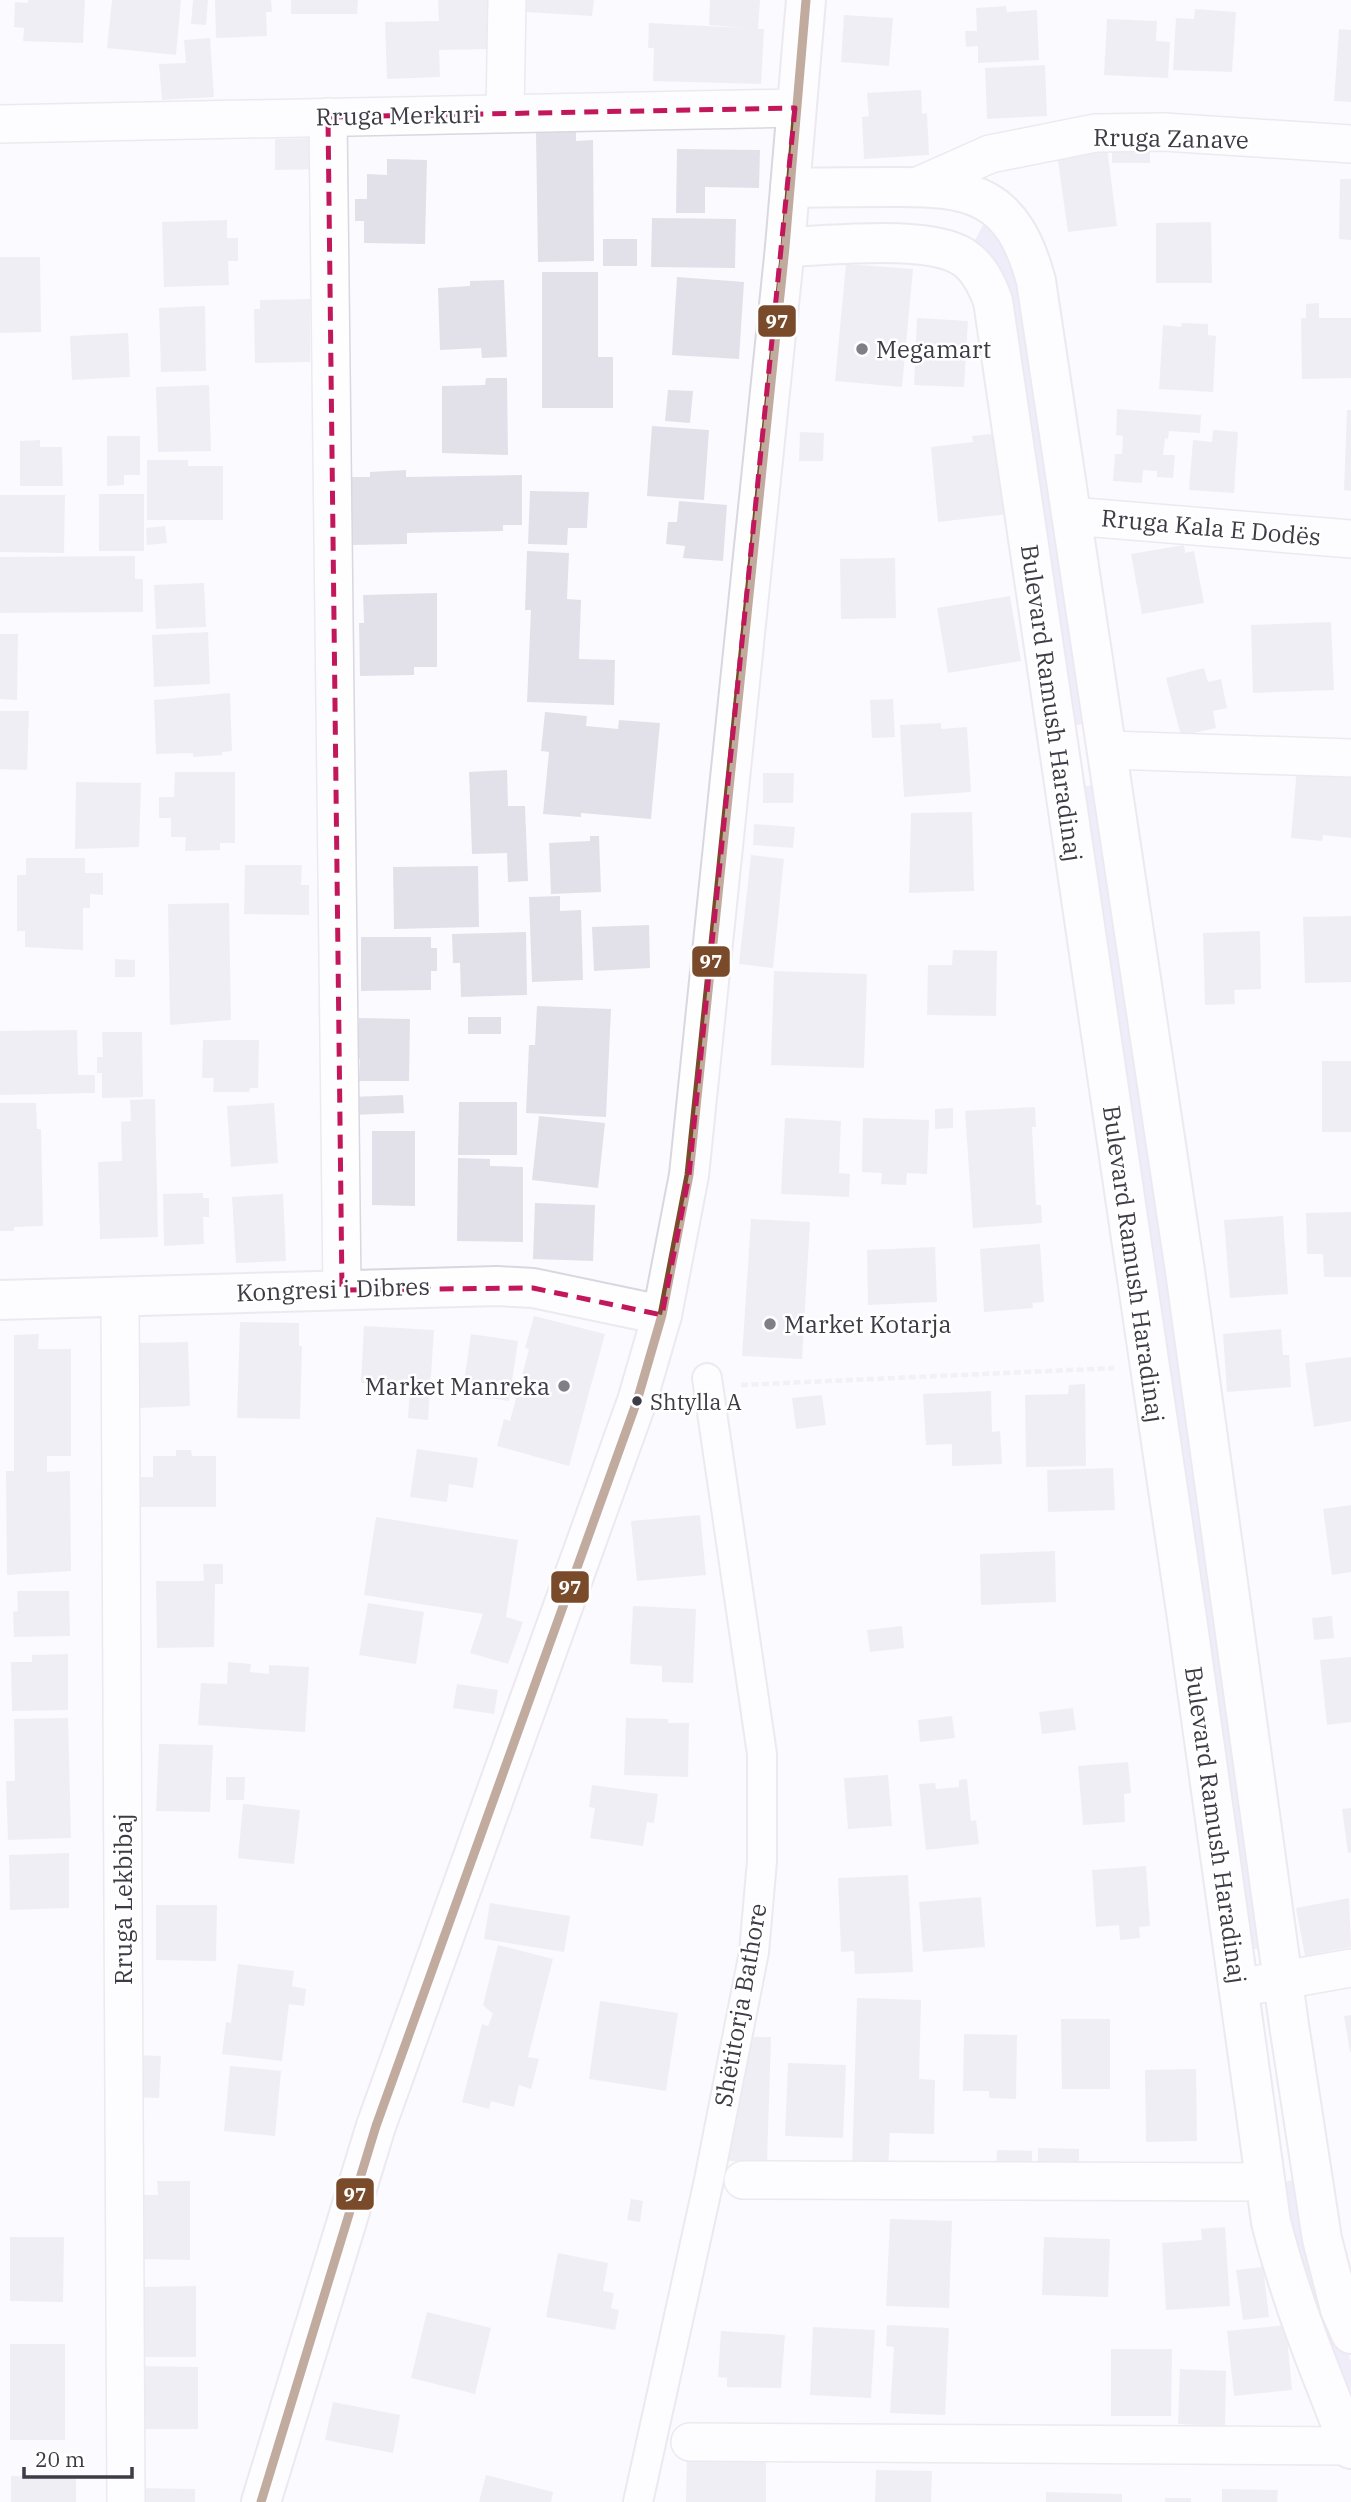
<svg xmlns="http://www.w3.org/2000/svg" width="1351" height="2502" font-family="'IBM Plex Serif',serif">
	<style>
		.green { fill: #e2ddf7 }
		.building { fill: #e2e1ea }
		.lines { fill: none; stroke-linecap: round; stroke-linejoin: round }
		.pedestrian-casing { stroke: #d9d7e0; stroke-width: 32 }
		.minor-casing { stroke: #d9d7e0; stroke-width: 40 }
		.tertiary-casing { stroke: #d9d7e0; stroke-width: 42 }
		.secondary-casing { stroke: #d9d7e0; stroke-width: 42 }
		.path { stroke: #e7e6e8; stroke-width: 4.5; stroke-dasharray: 7 3.5; stroke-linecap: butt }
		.pedestrian { stroke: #fefeff; stroke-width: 28 }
		.minor { stroke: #fefeff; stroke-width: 37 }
		.tertiary { stroke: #fefeff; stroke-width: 38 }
		.secondary { stroke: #fefeff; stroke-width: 38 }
		.bus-1-casing { stroke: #fff; stroke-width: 14 }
		.bus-1 { stroke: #7a4b2a; stroke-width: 9 }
		.marked { fill: none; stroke: #c2185b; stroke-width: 5; stroke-dasharray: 14 9; stroke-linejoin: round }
		.poi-dot { fill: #807e86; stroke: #fff; stroke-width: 2.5 }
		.bus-dot { fill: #3d3b46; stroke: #fff; stroke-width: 2.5 }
		.labels { text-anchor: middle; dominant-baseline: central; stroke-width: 5; stroke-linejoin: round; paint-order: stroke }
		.bus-label { font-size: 22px; fill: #3d3b46; stroke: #fff; text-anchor: start }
		.street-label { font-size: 24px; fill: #3d3b46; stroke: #fff }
		.poi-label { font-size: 24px; fill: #3d3b46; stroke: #fff; text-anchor: start }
		.line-badge { stroke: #fff; stroke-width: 2.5 }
		.badge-label { font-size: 19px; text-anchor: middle; font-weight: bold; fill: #fff }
	</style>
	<rect width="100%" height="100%" fill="#fbfafe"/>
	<g class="green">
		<path d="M984,223L993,229L1021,273L1089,723L1072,726L1007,287L996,262L975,240Z"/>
		<path d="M1097,784L1268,1947L1248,1950L1078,788Z"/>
		<path d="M1300,2179L1331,2307L1351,2361V2408L1310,2305L1281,2182Z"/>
	</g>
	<g class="building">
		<path d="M28,0H85L83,43L23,41L24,28L14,27L15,2L28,3Z"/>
		<path d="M112,0H181L176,55L107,48Z"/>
		<path d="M193,0H208L206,25L191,24Z"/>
		<path d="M215,0H271L272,12H266L267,36L216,38Z"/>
		<path d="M291,0H358L357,14H291Z"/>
		<path d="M438,0H493L492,49L439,50L440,77L387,79L385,22L439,21Z"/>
		<path d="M526,0H594L592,16L525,12Z"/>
		<path d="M710,0H760L758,29H764L761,84L653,81L654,48H648L649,23L744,28L709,25Z"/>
		<path d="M1006,6L1007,12L1037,10L1039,60L978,63V46L966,47L965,31H977L976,8Z"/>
		<path d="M1195,9L1236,12L1232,72L1173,70L1176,18L1194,19Z"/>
		<path d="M844,15L893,18L889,66L841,62Z"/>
		<path d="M1107,19L1157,21L1156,41L1170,42L1168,78L1104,75Z"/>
		<path d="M1339,29L1351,30V102L1334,101Z"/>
		<path d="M210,38L214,97L162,100L159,64L186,63L184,40Z"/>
		<path d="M1045,65L1047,116L987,119L985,68Z"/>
		<path d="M921,90L922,114L927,113L929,155L864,159L862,117L869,116L867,93Z"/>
		<path d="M536,132H576V141L593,140L594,261L538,262Z"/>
		<path d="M319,138L320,169L275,170V139Z"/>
		<rect x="1112" y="144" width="38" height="19"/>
		<path d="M1107,147L1117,226L1068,232L1057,154Z"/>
		<path d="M677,149L760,150L759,188L705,187V213H676Z"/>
		<path d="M387,159L427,160L425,244L364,243V221H355V199H367V174L387,175Z"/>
		<path d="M1340,179H1351V240L1339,239Z"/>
		<path d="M652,218L736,219L735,268L651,267Z"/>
		<path d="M227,220V238H238V261H228L229,285L164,287L162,222Z"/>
		<path d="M1211,222L1212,283H1156V223Z"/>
		<rect x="603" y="239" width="34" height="27"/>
		<path d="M0,257H40L41,332L0,333Z"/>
		<path d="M846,264L913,269L902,387L835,381Z"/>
		<path d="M542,272H598V357H613V408H542Z"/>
		<path d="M677,277L744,282L739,359L672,355Z"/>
		<path d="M504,280L507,357L482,358L481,348L440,350L438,288L470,286V281Z"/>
		<path d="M310,299V362L255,363L254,309H260V300Z"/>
		<path d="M1319,303V318H1351V378L1302,379L1301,318H1306V304Z"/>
		<path d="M205,306L206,371L161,372L159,308Z"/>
		<path d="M917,318L968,321L964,387L914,385Z"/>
		<path d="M1182,323L1208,324V335L1216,336L1213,392L1159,389L1163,325L1181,327Z"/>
		<path d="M128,333L130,377L72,380L70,336Z"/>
		<path d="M486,378H507L508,455L442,453V386L485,385Z"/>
		<path d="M209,385L211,451L158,452L156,387Z"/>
		<path d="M668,390L693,391L690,423L665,421Z"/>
		<path d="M1117,409L1201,415L1200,433L1169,431L1168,439L1165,438L1163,455H1175L1173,478L1157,477V471L1143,470L1142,483L1113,481L1115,454H1122L1123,436L1116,435Z"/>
		<path d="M1347,410H1351V491L1344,490Z"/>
		<path d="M652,426L709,430L704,500L647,496Z"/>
		<path d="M1213,430L1238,432L1234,493L1189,490L1193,440L1212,442Z"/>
		<path d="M800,432L824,433L823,461H799Z"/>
		<path d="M1000,433L1009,514L938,522L931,447L973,442L972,436Z"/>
		<path d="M107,436H140V475H124V485L107,486Z"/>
		<path d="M40,440V447H62L63,486H20V441Z"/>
		<path d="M147,460H188V466H223V520H147Z"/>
		<path d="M406,470V477L522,475V525H503V531L407,533V544L350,545L349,477H370V472Z"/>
		<path d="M530,491L589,492L587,528H568L567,545L528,544Z"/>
		<rect x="99" y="494" width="45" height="57"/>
		<path d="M0,495H65L64,553L0,552Z"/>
		<path d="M679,501L727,505L723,561L683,558L685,546L666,544L668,522H677Z"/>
		<path d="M165,526L167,543L147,545L146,528Z"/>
		<path d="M1184,545L1185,553L1194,551L1204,603L1142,614L1131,554Z"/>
		<path d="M527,551L569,553L567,599L581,600L579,659L615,660L614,705L527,702L531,610H525Z"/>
		<path d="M135,556V579H143V612L0,613V557Z"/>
		<path d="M895,558L896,618L841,619L840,559Z"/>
		<path d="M204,583L206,627L156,629L154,585Z"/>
		<path d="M437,593V667H414V675L360,676L359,623H364L363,595Z"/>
		<path d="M1010,596L1021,661L948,673L937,608Z"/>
		<path d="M1331,622L1334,690L1253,693L1251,625Z"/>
		<path d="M208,632L210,684L154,687L152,635Z"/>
		<path d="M0,634H18L17,700L0,699Z"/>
		<path d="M1204,668L1208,682L1221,679L1227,708L1213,711L1216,728L1181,736L1166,678Z"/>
		<path d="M230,693L232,751L222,752V755L193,757V753L156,754L154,700Z"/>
		<path d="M893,699L895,737L872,738L870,700Z"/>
		<path d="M0,711H29L27,770L0,769Z"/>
		<path d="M545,712L587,716L586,726L618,729L619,720L660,723L651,819L581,813V817L543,814L549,752L541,751Z"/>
		<path d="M941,723V729L967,727L971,792L904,797L900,725Z"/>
		<path d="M1297,768L1351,773V838L1323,835L1322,841L1291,838Z"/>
		<path d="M507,770L508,806H525L528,881L508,882L507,853L472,854L469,772Z"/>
		<path d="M175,772H235V843H220V850L185,851L186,837H171V818H159V797H174Z"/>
		<path d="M763,773H794L793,803H763Z"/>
		<path d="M76,782L141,783L139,847L75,849Z"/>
		<path d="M972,812L974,891L909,893L911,813Z"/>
		<path d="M754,824L795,827L793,848L753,845Z"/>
		<path d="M590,836H599L601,892L551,894L549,843L590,841Z"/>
		<path d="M751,855L784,859L773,968L739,964Z"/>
		<path d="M26,858H85V873H103V895L90,894V908H83V950L25,947V931H17V875H26Z"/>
		<path d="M245,865H302L301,885H309V915L244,914Z"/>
		<path d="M478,866L479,927L394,929L393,867Z"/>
		<path d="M560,896V911L581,910L583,980L532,982L529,897Z"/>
		<path d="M229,903L231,1020L170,1025L168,904Z"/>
		<path d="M1351,916V982L1305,983L1303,917Z"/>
		<path d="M649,925L650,968L594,971L592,927Z"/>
		<path d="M1260,931L1261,989L1234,990L1235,1004L1205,1005L1203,933Z"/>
		<path d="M526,932L527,995L461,997L460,963H453L452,934Z"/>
		<path d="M361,937H431V948H437V971H431V990L361,991Z"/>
		<path d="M953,950L997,951L996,1016L927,1015L928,965H952Z"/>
		<path d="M115,959L135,960V977H115Z"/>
		<path d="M774,971L867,974L864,1068L771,1065Z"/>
		<path d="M537,1006L611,1009L606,1117L526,1113L529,1045H535Z"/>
		<rect x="468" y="1017" width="33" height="17"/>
		<path d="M359,1018L410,1019L409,1081H359L360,1059H352L353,1026H359Z"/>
		<path d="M77,1030L78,1075H95V1093L0,1095V1031Z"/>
		<path d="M102,1032H142L143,1097L102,1098V1073H97V1057H103Z"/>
		<path d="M203,1040H259L258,1088H250L249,1092H213L214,1078H202Z"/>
		<rect x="1322" y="1061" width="29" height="71"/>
		<path d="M403,1095L404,1113L352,1115L351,1097Z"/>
		<path d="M155,1099L158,1237L100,1239L98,1162L122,1161L121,1122L131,1121L130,1100Z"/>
		<path d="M459,1102H517V1155H458Z"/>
		<path d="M0,1103H36L37,1129H41L43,1226L14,1227V1231H0Z"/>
		<path d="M274,1103L278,1163L231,1167L227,1106Z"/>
		<path d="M1035,1107L1036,1127H1032L1036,1205H1041L1042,1223L973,1228L965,1111Z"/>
		<path d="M953,1108V1128L935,1129V1109Z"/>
		<path d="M539,1116L605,1123L598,1188L532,1180Z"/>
		<path d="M785,1118L841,1121L839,1173L850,1174L849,1197L781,1194Z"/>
		<path d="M863,1118L929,1120L927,1174L907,1173L906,1185L881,1184L882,1173L862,1172Z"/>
		<path d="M372,1131H415V1206L372,1205Z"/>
		<path d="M458,1158L490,1159V1166L523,1167V1242L457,1241Z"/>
		<path d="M203,1193V1198H209V1217H203L204,1244L164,1246L163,1194Z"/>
		<path d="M283,1194L286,1261L236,1263L232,1197Z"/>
		<path d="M535,1203L595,1205L593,1261L533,1259Z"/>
		<path d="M1351,1212V1277H1324L1323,1254H1307L1306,1213Z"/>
		<path d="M1283,1216L1288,1294L1230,1298L1224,1220Z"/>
		<path d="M751,1219L810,1222L802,1359L742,1356Z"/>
		<path d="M1040,1244L1044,1302L1032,1303L1033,1308L984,1312L980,1249Z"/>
		<path d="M935,1247L937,1302L868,1305L867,1250Z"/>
		<path d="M534,1316L605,1334L569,1466L497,1446L504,1419L510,1421L529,1349L525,1348Z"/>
		<path d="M240,1322L299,1323V1346H302L300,1419L237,1418Z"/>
		<path d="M364,1326L434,1330L428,1420L408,1418L410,1386L361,1383Z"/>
		<path d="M1281,1329L1283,1355H1289L1291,1387L1227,1392L1223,1334Z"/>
		<path d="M39,1334L38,1349H71V1456H47V1472L70,1471L71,1571L7,1575L6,1471H14V1335Z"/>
		<path d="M471,1334L518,1341L509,1401L462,1394Z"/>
		<path d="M188,1342L190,1406L139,1408L138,1343Z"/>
		<path d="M1351,1357V1421L1314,1427L1305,1363Z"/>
		<path d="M1085,1384L1086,1466L1026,1467L1025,1395L1068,1394L1069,1385Z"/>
		<path d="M991,1391L992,1432L1000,1431L1002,1464L952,1466V1444L926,1445L923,1394Z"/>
		<path d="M822,1395L826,1425L796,1429L792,1398Z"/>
		<path d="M417,1449L478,1458L473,1488L449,1484L447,1502L410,1497Z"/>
		<path d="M176,1450H191L192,1456H216V1507H141V1477H153V1456H176Z"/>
		<path d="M1113,1468L1115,1510L1048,1512L1047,1470Z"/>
		<path d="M1351,1505V1572L1332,1575L1323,1509Z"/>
		<path d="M700,1515L706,1575L637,1581L631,1521Z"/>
		<path d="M376,1517L518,1540L506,1617L523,1622L508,1664L470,1653L483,1614L364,1595Z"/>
		<path d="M1055,1551L1056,1602L981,1605L980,1554Z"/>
		<path d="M203,1564H223V1584H215L214,1647L157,1648L156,1581H204Z"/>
		<path d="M17,1591H69L70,1636L14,1637L13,1612L18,1611Z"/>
		<path d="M368,1603L424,1612L416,1664L359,1655Z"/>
		<path d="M633,1606L696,1609L693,1683L662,1682V1666L630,1664Z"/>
		<path d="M1332,1616L1334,1638L1314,1640L1312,1618Z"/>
		<path d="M902,1626L904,1648L870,1652L867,1630Z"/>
		<path d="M68,1654V1710L12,1711L11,1662H32V1655Z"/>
		<path d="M1351,1657V1722L1327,1725L1320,1660Z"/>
		<path d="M228,1662L251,1664L250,1672L269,1674V1665L309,1667L305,1732L198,1725L201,1683L227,1684Z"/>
		<path d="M457,1684L498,1690L494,1714L453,1708Z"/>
		<path d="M1073,1708L1076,1730L1042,1734L1039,1712Z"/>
		<path d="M952,1716L955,1738L920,1742L918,1720Z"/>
		<path d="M68,1718L71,1838L8,1840L6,1781H15L14,1719Z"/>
		<path d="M626,1718L668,1719V1723H689L688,1777L624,1775Z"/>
		<path d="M159,1744L213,1745L210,1812L156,1811Z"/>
		<path d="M1128,1762L1131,1793L1124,1794L1125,1822L1083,1825L1078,1766Z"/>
		<path d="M888,1775L892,1826L848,1829L844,1778Z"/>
		<path d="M226,1777H245L244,1800H226Z"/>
		<path d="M967,1779L971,1821L976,1820L979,1844L926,1850L919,1784L935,1783L936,1789L959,1787V1780Z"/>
		<path d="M592,1785L658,1794L654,1823L647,1822L643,1846L590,1838L595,1808L589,1807Z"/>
		<path d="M243,1804L300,1810L294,1864L238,1858Z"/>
		<path d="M1351,1808V1852L1348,1853L1342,1809Z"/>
		<path d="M69,1853V1908L10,1910L9,1855Z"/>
		<path d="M1146,1866L1150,1926L1139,1927L1140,1938L1120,1940L1119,1925L1096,1927L1092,1870Z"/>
		<path d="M908,1875L913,1972L855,1974L854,1951L841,1952L838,1878Z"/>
		<path d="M981,1897L985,1947L923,1952L919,1902Z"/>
		<path d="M1349,1898L1351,1947L1305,1956L1296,1908Z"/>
		<path d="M490,1903L570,1916L564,1952L484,1939Z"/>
		<path d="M156,1905H217L216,1961L156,1960Z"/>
		<path d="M498,1945L553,1959L528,2057L539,2059L531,2089L519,2085L514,2107L491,2101L489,2109L462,2102L482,2024L488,2026L493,2014L483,2005Z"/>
		<path d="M238,1964L294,1971L292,1986L306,1989L304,2006L289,2004L282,2061L222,2054L226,2022L231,2023Z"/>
		<path d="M857,1998L921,2000L919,2079L935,2080L934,2134L890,2133L888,2169H852Z"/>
		<path d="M600,2001L678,2013L666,2091L589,2079Z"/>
		<path d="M1351,2015V2052H1350L1344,2016Z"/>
		<path d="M1061,2019H1110V2089H1062Z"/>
		<path d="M964,2034L1017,2035L1016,2099L989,2098V2091H963Z"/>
		<path d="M746,2037H771L767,2162L725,2161Z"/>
		<path d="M134,2055L161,2056L159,2098L132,2097Z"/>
		<path d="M788,2063L846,2065L843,2138L785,2136Z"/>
		<path d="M230,2066L281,2071L275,2136L224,2131Z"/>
		<path d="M1196,2069L1197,2141L1146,2142L1145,2070Z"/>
		<path d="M1038,2148L1079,2149V2172L1038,2171Z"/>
		<path d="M997,2150L1032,2151V2171L996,2170Z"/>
		<path d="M157,2181H190V2260L138,2259V2195H158Z"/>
		<path d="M631,2199L643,2201L640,2222L627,2220Z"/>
		<path d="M890,2219L952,2221L949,2308L886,2306Z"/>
		<path d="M1225,2227L1230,2306L1166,2310L1162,2243L1202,2240L1201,2229Z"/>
		<path d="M10,2237H64L63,2302L10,2301Z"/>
		<path d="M1044,2237L1110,2239L1108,2297L1042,2295Z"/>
		<path d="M558,2253L608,2263L603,2291L614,2293L611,2308L619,2310L615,2330L546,2317Z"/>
		<path d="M1263,2267L1269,2317L1243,2320L1236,2270Z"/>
		<path d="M196,2286V2357H139V2287Z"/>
		<path d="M427,2312L491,2328L475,2394L411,2378Z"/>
		<path d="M887,2325L949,2328L945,2415L890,2413L894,2347L886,2346Z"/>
		<path d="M1286,2325L1292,2390L1234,2396L1227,2331Z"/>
		<path d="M813,2327L875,2330L871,2398L810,2395Z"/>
		<path d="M721,2331L785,2335L781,2388L727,2387V2378L718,2377Z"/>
		<rect x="10" y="2344" width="55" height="96"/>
		<path d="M1111,2349H1172L1171,2416H1111Z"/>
		<path d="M138,2366L198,2367V2429H138Z"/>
		<path d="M1180,2369L1226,2371L1225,2426L1178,2424Z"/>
		<path d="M333,2402L400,2415L393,2453L325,2440Z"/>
		<path d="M687,2452H766V2502H686Z"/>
		<path d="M876,2470L932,2471L931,2502H875Z"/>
		<path d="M486,2475L553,2492L551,2502H479Z"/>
		<path d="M11,2476L76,2477V2502H11Z"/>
		<path d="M137,2488L195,2489V2502H137Z"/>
		<path d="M1222,2489L1278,2490L1277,2502H1222Z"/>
		<path d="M1046,2492L1122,2494V2502H1046Z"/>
		<rect x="1165" y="2498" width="26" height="4"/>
	</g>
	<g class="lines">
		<g class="pedestrian-casing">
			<path id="pedestrian" d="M638,2502L709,2180L754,1952L762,1861V1754L707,1378"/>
		</g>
		<g class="minor-casing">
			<g id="minor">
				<path d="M505,113L507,0"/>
				<path d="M328,117L342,1290"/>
				<path d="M0,124L795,108"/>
				<path d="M916,187L990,154L1095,133L1164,132L1351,144"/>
				<path d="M1071,516L1351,539"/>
				<path d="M1109,750L1351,758"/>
				<path d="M120,1297L126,2502"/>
				<path d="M1238,1988L1351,1968"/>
				<path d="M743,2180L1264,2182"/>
				<path d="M690,2442L1350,2446"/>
			</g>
		</g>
		<g class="tertiary-casing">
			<g id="tertiary">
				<path d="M790,188C824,187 858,187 892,187C973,186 1013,195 1036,281L1185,1271L1289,2025L1322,2239L1340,2309L1351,2334"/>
				<path d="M785,247C829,246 928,234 963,257C979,267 987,285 993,301L1188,1625L1271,2222C1291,2301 1321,2374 1351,2449"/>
				<path d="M0,1300L497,1286L533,1288L662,1315"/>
			</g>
		</g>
		<g class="secondary-casing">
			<path id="secondary" d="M261,2502L376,2126L637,1401L662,1315L689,1175L785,247L806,0"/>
		</g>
		<path class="path" d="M741,1385L1114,1368"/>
		<use href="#pedestrian" class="pedestrian"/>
		<use href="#minor" class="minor"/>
		<use href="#tertiary" class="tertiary"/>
		<use href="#secondary" class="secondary"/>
		<g class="bus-1-casing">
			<path id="bus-1" d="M261,2502L376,2126L637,1401L662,1315L689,1175L785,247L806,0"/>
		</g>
		<use href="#bus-1" class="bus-1"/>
	</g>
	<path d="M0 0H1351V2502H0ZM795,108L689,1175L662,1315L533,1288L342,1290L328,117Z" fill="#fbfafe" fill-opacity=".55" fill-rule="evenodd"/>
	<path class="marked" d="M795,108L689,1175L662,1315L533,1288L342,1290L328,117Z"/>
	<g class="poi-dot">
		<circle cx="862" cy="349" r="7"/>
		<circle cx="770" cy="1324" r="7"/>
		<circle cx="564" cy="1386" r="7"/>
	</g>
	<circle class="bus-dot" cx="637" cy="1401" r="6"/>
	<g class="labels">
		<g class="bus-label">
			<text x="650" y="1401">Shtylla A</text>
		</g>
		<g class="street-label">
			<text transform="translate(398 115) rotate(-1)">Rruga Merkuri</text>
			<text transform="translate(1171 138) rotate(1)">Rruga Zanave</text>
			<text transform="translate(1211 527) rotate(5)">Rruga Kala E Dodës</text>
			<text transform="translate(1052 703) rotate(82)">Bulevard Ramush Haradinaj</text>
			<text transform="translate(1134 1264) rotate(82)">Bulevard Ramush Haradinaj</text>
			<text transform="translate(333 1289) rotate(-2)">Kongresi i Dibres</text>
			<text transform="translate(1216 1825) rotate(82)">Bulevard Ramush Haradinaj</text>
			<text transform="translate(123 1899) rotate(-90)">Rruga Lekbibaj</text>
			<text transform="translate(740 2005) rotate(-80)">Shëtitorja Bathore</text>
		</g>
		<g class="poi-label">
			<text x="876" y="349">Megamart</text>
			<text x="784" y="1324">Market Kotarja</text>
			<text x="550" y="1386" text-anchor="end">Market Manreka</text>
		</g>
	</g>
	<g class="line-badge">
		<rect x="757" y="304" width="40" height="34" rx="7" fill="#7a4b2a"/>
		<rect x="691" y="945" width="40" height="33" rx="7" fill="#7a4b2a"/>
		<rect x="550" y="1570" width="40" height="34" rx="7" fill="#7a4b2a"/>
		<rect x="335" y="2177" width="40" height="34" rx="7" fill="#7a4b2a"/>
	</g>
	<g class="badge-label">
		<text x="777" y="328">97</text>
		<text x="711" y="968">97</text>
		<text x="570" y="1594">97</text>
		<text x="355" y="2201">97</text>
	</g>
	<path d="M24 2467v10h108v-10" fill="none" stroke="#3d3b46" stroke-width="3.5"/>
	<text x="35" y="2467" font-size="21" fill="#3d3b46" stroke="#ffffff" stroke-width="5" paint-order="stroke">20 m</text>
</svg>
